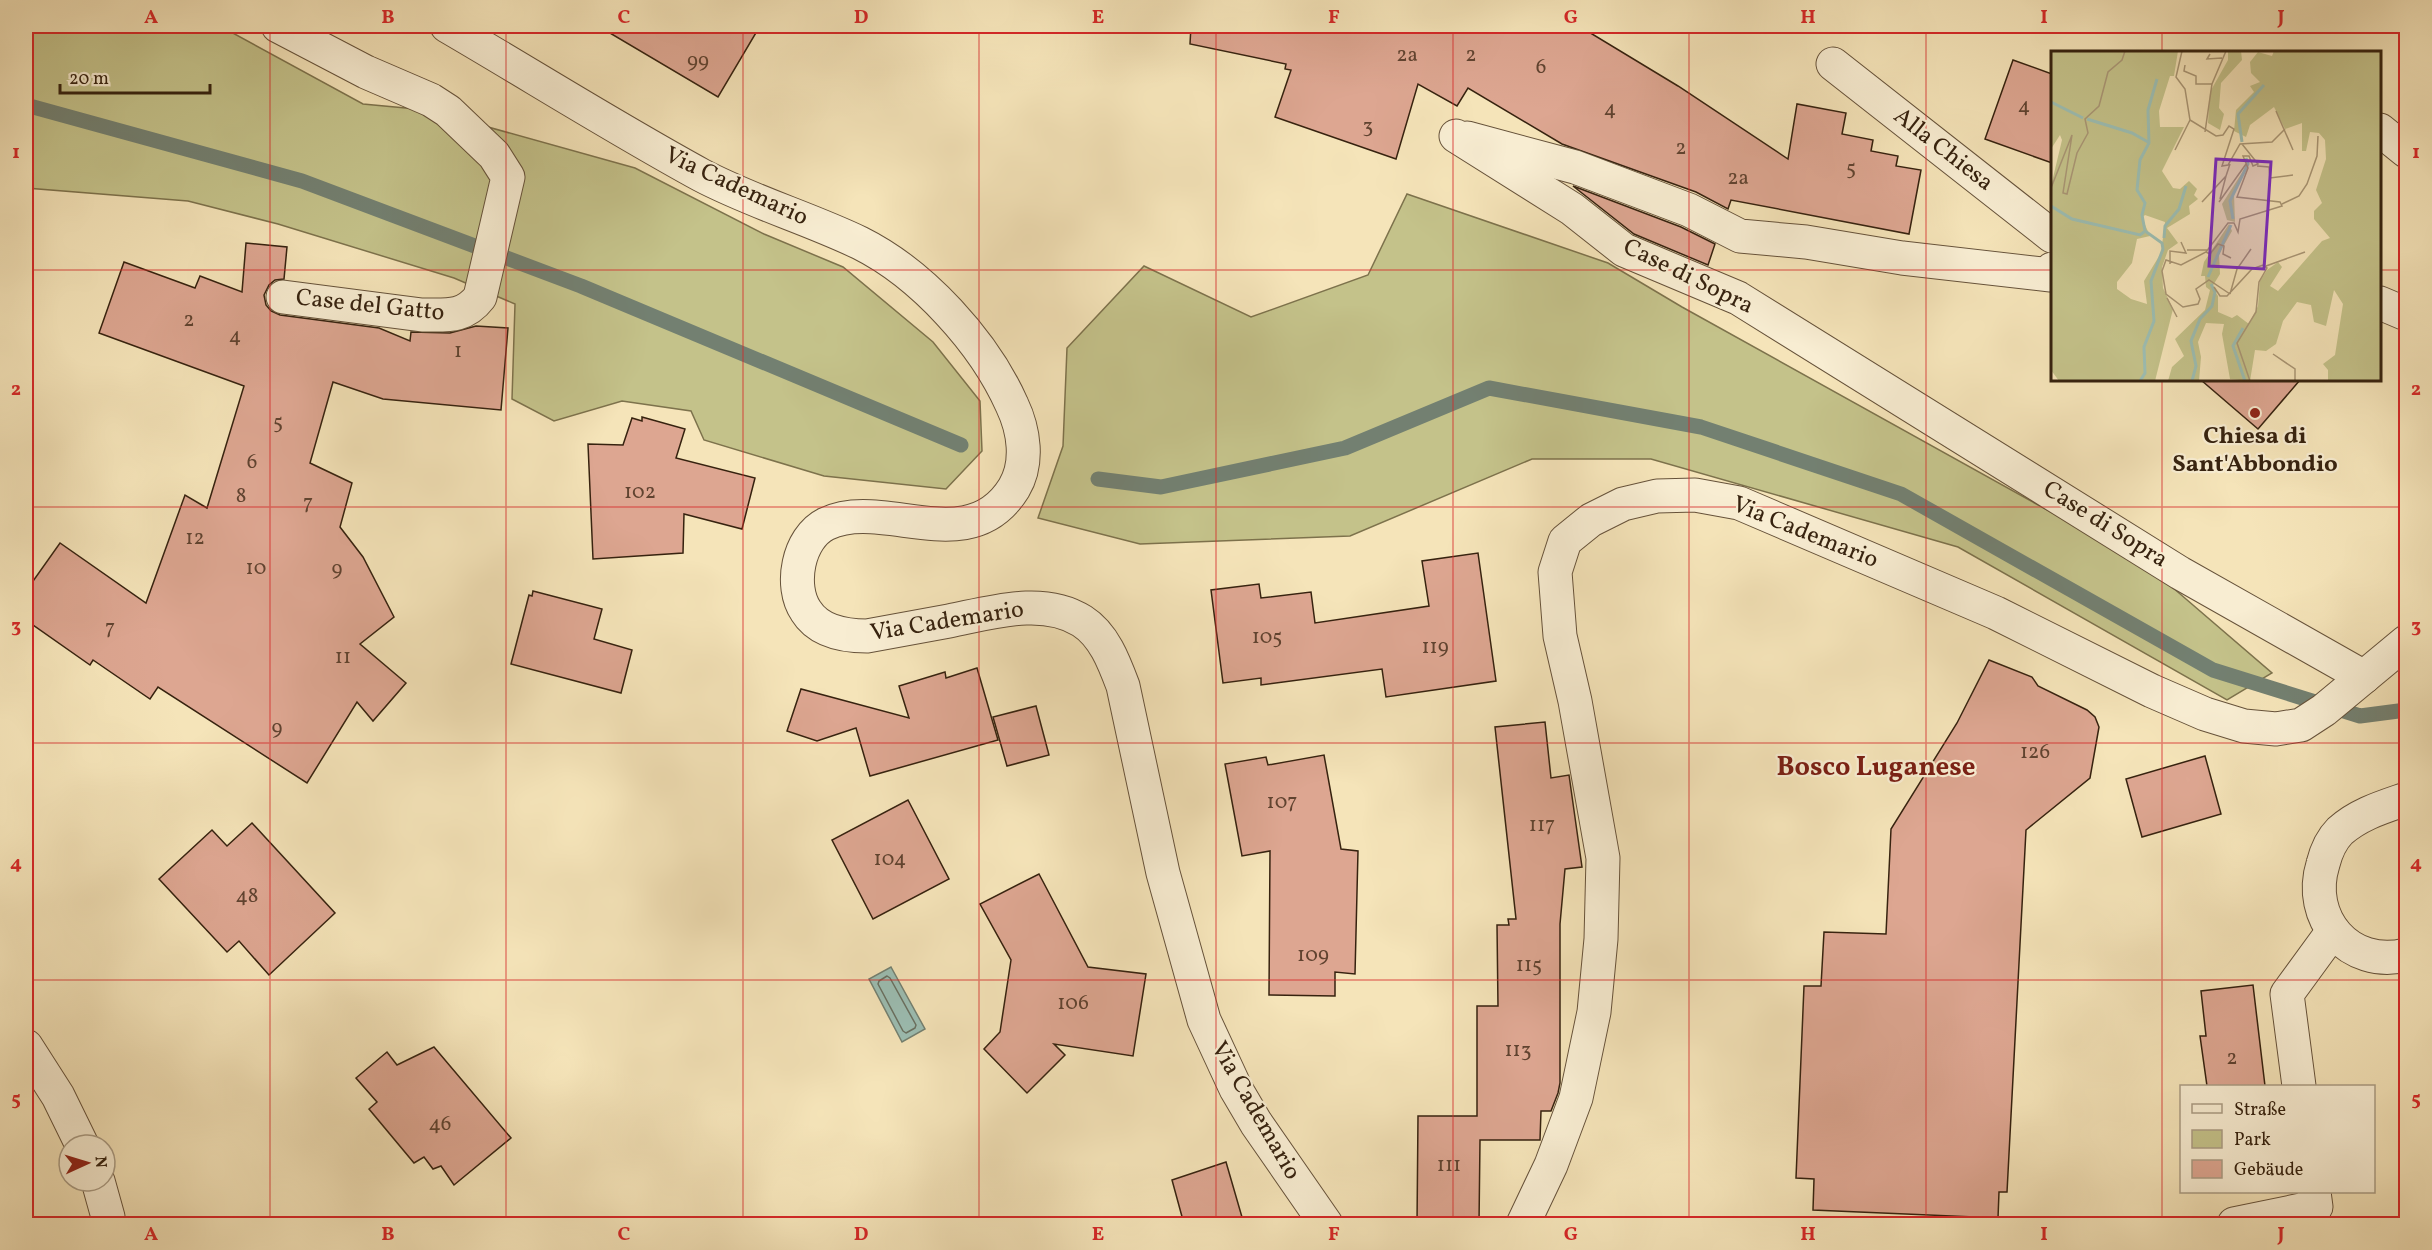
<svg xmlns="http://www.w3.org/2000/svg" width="2432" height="1250" font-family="Vollkorn,serif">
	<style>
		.green { fill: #c4c28a; stroke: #7d724c; stroke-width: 1.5 }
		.water { fill: #9cbeb3; stroke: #738071; stroke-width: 1.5 }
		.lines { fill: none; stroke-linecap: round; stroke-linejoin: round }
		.shore { stroke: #697061; stroke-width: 1.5 }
		.stream { stroke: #738071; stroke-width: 15 }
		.building { fill: #dda691; stroke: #36220f; stroke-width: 1.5 }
		.pedestrian-casing { stroke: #66523a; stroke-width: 35 }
		.minor-casing { stroke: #66523a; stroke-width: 35 }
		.tertiary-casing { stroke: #66523a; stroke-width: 35 }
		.pedestrian { stroke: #f8edd2; stroke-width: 33 }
		.minor { stroke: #f8edd2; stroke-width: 33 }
		.tertiary { stroke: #f8edd2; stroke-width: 33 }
		.grid { fill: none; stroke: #d62828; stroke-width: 1.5; stroke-opacity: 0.55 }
		.poi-dot { fill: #8f2418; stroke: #f8edd2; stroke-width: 2 }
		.labels { text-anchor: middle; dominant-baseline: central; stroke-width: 4.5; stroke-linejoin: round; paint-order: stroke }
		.number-label { font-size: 21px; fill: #604330 }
		.street-label { font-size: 24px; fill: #36220f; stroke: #f8edd2 }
		.poi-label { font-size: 24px; font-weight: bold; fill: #36220f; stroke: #f8edd2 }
		.quarter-label { font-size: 27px; font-weight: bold; fill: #7a1f14; stroke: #f8edd2 }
		.inset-river { fill: none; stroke: #9cbeb3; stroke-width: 3 }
		.inset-road { fill: none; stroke: #a99675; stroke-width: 1.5 }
		.view { fill: #7b2cbf; fill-opacity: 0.15; stroke: #7b2cbf; stroke-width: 3 }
		.inset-edge { fill: none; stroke: #36220f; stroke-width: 3 }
		.neatline { fill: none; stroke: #d62828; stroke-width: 2 }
		.grid-label { font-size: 20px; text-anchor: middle; font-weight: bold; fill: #d62828 }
	</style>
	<rect width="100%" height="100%" fill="#f5e4b9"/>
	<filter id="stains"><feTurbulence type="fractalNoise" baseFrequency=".00333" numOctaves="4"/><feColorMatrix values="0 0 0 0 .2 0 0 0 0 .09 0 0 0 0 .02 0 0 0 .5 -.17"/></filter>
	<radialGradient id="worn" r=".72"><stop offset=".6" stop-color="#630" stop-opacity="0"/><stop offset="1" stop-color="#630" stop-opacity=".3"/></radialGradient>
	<g class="green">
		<path d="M26,26H220L363,104L427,110L635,168L764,234L843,267L933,342L980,401L982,451L946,489L824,476L704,440L691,411L622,401L554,421L512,399L515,304L454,278L278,224L188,201L26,188Z"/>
		<path d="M1407,194L1608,263L1682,307L2085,531L2172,587L2272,673L2227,700L1958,547L1651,459H1532L1350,536L1140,544L1038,518L1063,446L1067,348L1144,266L1251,317L1368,275Z"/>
	</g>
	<path class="water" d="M891,967L925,1029L902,1042L869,979Z"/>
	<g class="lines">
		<path class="shore" d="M887,976L890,978L916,1025L915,1028L906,1033L903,1031L878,984L879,981Z"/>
		<g class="stream">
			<path d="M26,105L302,181L581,286L961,445"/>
			<path d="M1098,479L1161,487L1345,448L1489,388L1701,427L1901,494L2213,670L2360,716L2406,710"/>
		</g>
	</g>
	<g class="building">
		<path d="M598,26H760L718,97Z"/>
		<path d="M1191,26H1579L1678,86L1788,159L1797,104L1846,113L1842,134L1873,140L1871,151L1898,156L1896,166L1921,170L1909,234L1731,200L1728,209L1696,192L1562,144L1468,88L1457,106L1418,84L1396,159L1275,117L1291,70L1285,69L1286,64L1190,44Z"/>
		<path d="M2013,60L2052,74V163L1985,139Z"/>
		<path d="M1573,186L1681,227L1715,244L1708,265L1634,234Z"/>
		<path d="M246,243L287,247L284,279L275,280L269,285L264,295L266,305L271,311L280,315L379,328L410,341L411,332L450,333L476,326L508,328L501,410L383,399L333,382L310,463L352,483L340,527L363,557L394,617L360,644L406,683L373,721L357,702L307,783L158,687L150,699L93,660L90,665L26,620V591L60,543L146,603L185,495L207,508L244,386L99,333L124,262L195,288L200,276L242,292Z"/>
		<path d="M2201,380H2300L2258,429Z"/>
		<path d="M642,417L685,429L676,458L755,478L742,529L684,514L683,553L593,559L588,444L623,445L632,418L642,421Z"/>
		<path d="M1478,553L1496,681L1386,697L1382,669L1261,685V678L1223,683L1211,590L1259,584L1261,598L1311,592L1315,623L1429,606L1422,561Z"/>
		<path d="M533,591L602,609L594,639L632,650L621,693L511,664L529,595L532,596Z"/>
		<path d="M1989,660L2032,677L2038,686L2087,710L2095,717L2099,727L2090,778L2026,830L2007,1192H1999L1998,1218L1813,1210L1814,1179L1796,1178L1804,986H1821L1824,932L1886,934L1891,829L1957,723Z"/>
		<path d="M977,668L998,740L870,776L856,728L817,741L787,731L801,689L909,718L899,686L945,672L946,678Z"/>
		<path d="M1036,706L1049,755L1007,766L993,717Z"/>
		<path d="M1545,722L1551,778L1569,775L1582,867L1565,869L1560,924V1083L1558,1093L1551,1111H1541L1540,1140H1480L1479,1224H1417L1418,1116H1477V1006H1498L1497,925H1509L1508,919H1516L1495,727Z"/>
		<path d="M1324,755L1341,849L1358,851L1355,974L1335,972V996L1269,995L1270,851L1242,856L1225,764L1266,757L1268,765Z"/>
		<path d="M2205,756L2221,814L2142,837L2126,779Z"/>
		<path d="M908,800L949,879L873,919L832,840Z"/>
		<path d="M252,823L335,913L269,975L239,941L227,952L159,879L212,830L227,846Z"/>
		<path d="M1039,874L1088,967L1146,974L1133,1056L1054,1044L1065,1055L1027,1093L984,1049L1000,1032L1011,960L980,904Z"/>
		<path d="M2253,985L2265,1086H2207L2200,1036H2206L2201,991Z"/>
		<path d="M434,1047L511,1138L454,1185L441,1166L433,1169L424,1157L414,1163L369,1109L377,1102L356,1078L387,1052L397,1065Z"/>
		<path d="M1226,1162L1244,1224H1184L1172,1180Z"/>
	</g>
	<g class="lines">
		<g class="pedestrian-casing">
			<path id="pedestrian" d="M1467,138L1575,167L1689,210L1740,236L1806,242L1902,258L2051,275L2052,269"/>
		</g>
		<g class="minor-casing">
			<g id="minor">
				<path d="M278,26L366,72L431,100L448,111L494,155L508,177L480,297C464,318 447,315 422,315L283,297"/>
				<path d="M1833,64L2052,236"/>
				<path d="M1456,136L1572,209L1624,250L1738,298L2180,573L2364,677"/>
				<path d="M2299,1086L2287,994L2333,931"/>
				<path d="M2234,1224L2316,1207L2314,1192"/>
			</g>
		</g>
		<g class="tertiary-casing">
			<g id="tertiary">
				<path d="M447,26C531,75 615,128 701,175C752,202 808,218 860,243C922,274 984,342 1012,405C1024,430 1029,463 1014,488C969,561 883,496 826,524C798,538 789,586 806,611C819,632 845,636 867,636C895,631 922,626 949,621C990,613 1043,596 1082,621C1104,635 1114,662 1123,686L1163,873L1204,1020L1236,1089L1256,1123L1326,1224"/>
				<path d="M2380,130L2406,151"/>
				<path d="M2380,303L2406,314"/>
				<path d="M2406,799C2383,807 2359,814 2340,831C2331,840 2326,852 2323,864C2306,918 2349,969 2406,955"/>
				<path d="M26,1046L58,1096L82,1145"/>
				<path d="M98,1181L108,1217V1224"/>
				<path d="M1523,1224L1551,1165L1576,1098L1594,1012L1601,939L1603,858L1575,701L1560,636L1555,572L1565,541L1591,520L1623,504L1657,496L1695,495L1739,503L1996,613L2152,691L2205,714L2244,726L2276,729L2301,725L2324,710L2406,642"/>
			</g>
		</g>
		<use href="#pedestrian" class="pedestrian"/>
		<use href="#minor" class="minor"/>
		<use href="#tertiary" class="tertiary"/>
	</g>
	<path class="grid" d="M270,26V1224M506,26V1224M743,26V1224M979,26V1224M1216,26V1224M1453,26V1224M1689,26V1224M1926,26V1224M2162,26V52M26,270H2052M2380,270H2406M2162,380V1224M26,507H2406M26,743H2406M26,980H2406"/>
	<circle class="poi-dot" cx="2255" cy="413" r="6"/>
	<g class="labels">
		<g class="number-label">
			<text x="1407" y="55">2a</text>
			<text x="1471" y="55">2</text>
			<text x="698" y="61">99</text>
			<text x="1541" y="67">6</text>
			<text x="2024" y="106">4</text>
			<text x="1610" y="109">4</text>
			<text x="1368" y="126">3</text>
			<text x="1681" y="148">2</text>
			<text x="1851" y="168">5</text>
			<text x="1738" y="178">2a</text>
			<text x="189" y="320">2</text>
			<text x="235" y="336">4</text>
			<text x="458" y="351">1</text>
			<text x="278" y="422">5</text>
			<text x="252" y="462">6</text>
			<text x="640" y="492">102</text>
			<text x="241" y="496">8</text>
			<text x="308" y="503">7</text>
			<text x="195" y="538">12</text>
			<text x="256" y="568">10</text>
			<text x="337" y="569">9</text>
			<text x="110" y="628">7</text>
			<text x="1267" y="637">105</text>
			<text x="1435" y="647">119</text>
			<text x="343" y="657">11</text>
			<text x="277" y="728">9</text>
			<text x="2035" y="752">126</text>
			<text x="1282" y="802">107</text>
			<text x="1542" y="825">117</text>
			<text x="890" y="859">104</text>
			<text x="247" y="896">48</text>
			<text x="1313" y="955">109</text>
			<text x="1529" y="965">115</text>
			<text x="1073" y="1003">106</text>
			<text x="1518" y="1050">113</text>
			<text x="2232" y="1058">2</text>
			<text x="440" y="1124">46</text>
			<text x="1449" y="1165">111</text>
		</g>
		<g class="street-label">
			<text transform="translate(1943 150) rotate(38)">Alla Chiesa</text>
			<text transform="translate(736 187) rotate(25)">Via Cademario</text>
			<text transform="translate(1688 277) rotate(26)">Case di Sopra</text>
			<text transform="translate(370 306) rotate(6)">Case del Gatto</text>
			<text transform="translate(2105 525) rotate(32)">Case di Sopra</text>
			<text transform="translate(1805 533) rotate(22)">Via Cademario</text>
			<text transform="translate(947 622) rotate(-9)">Via Cademario</text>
			<text transform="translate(1255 1111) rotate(60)">Via Cademario</text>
		</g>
		<g class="poi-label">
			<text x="2255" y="437">Chiesa di<tspan x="2255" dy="28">Sant'Abbondio</tspan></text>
		</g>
		<g class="quarter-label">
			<text x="1876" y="768">Bosco Luganese</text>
		</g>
	</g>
	<g transform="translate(2051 51)">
		<rect width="330" height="330" fill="#f5e4b9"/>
		<path d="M0,0H127L123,25H119L108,60L109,76H133L111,120L122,137L129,138L138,130L146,138L143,144L147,148L138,155L139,163L116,177L127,192L117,199L111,216L112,237L122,258L104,330H8L0,319V135L11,89L9,84L0,98ZM94,164L114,171L110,202L93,230L96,253L80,248L66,238V231L81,212L86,188L99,185L91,167ZM177,0H190L191,9L170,32L168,57L173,63L169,79L157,72L159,41L177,9ZM223,0H330V330H277V319L272,313L284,304L292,253L283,239L275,275L263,271L260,254L246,251L232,270L225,293L215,300L204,299L199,330L179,328L171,283L173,273L155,272L147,291L150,306L148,330H117L121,316L133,305L124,288L154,259L159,239L155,236L154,225H150L153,211L178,173L181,180L168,203L169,223L161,236L167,245V261L181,267L186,264L198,273L207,255L209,230L216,219L227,211L231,216L219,235L227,240L271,190L279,187L263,168V160L271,152L265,139L275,108L274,89L268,82L259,81L255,100H251V72L234,78L223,56L199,74L195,86L183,80L185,59L203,41L199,35L209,31L200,22L199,11L207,1L221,5ZM194,117L183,143L184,171L176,169L171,153Z" fill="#c4c28a" fill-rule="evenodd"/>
		<path class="inset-river" d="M0,51L32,67M36,68L81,82L97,91M191,91L187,63L213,34M0,155L21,168L89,184L93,181M182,168L179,150L197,113L195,107M113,187L114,175L128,158L135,135M157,226L180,174M192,277L182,295L194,330M89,330L94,322L93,296L103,270L100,230L112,198L111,192L94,180L91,164L94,152L86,139L89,109L98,92L97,59L106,28M141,330L145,315L140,290L149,268L161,255L164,241L160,233"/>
		<path class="inset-road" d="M131,0L125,26L134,38L139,69L165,85L172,84L178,75L183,78L171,115L177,114L189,93L221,91L234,78M159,3L156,8L171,7M134,14L133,20L145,25V33H161M225,60L242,99M154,81L161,33L175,0M124,99L139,69M206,115L218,116L219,127L242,124M0,137L21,84L12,142L16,143L26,102L37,82L34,68L48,55L57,21L71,9L74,0M169,148L175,125M151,151L175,125L179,113M168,151L195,113M231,153L248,145L256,133L266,105L267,85M136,199H156M155,201L159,203L167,193L173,195L172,203L180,207M119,213V200L135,202L130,191M215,215L254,201M163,236L169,245H176L201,218L212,214L216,217L208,231L205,261L186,292L199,330M179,243L158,229L145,238L149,248L147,253L132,256L115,243L111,220L115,209L130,214L155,201L177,172H183L187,181L189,168L231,155L229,151L186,146L197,117L192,105H198L202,115L207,113L191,93M179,243L186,218L200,198M116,247L126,266M222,303L244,318V330"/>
		<path class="view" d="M165,108L220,111L213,218L158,215Z"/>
		<rect width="330" height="330" class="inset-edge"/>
	</g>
	<rect width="2432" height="1250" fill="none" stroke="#f5e4b9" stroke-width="66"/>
	<rect x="2180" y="1085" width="195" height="108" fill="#f8edd2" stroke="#aa9c84" stroke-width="1.5"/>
	<rect x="2192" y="1104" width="30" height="9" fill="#f8edd2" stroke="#aa9c84" stroke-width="1.5"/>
	<text x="2234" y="1115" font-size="18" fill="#36220f">Straße</text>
	<rect x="2192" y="1130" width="30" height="18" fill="#c4c28a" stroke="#aa9c84" stroke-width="1.5"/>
	<text x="2234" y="1145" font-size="18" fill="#36220f">Park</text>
	<rect x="2192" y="1160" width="30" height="18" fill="#dda691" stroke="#aa9c84" stroke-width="1.5"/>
	<text x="2234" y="1175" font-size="18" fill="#36220f">Gebäude</text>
	<g transform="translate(87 1163) rotate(86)"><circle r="28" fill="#f8edd2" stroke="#aa9c84" stroke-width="1.5"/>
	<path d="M0-4.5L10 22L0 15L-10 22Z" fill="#8f2418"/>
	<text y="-9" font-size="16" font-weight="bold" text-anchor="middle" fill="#36220f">N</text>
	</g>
	<path d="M60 84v9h150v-9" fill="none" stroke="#36220f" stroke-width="3"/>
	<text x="69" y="84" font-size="18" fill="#36220f" stroke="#f8edd2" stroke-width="4.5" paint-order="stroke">20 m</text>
	<rect x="33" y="33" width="2366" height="1184" class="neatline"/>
	<g class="grid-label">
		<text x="151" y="23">A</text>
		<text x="388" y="23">B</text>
		<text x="624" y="23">C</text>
		<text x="861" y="23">D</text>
		<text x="1098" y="23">E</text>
		<text x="1334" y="23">F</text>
		<text x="1571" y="23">G</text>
		<text x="1808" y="23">H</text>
		<text x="2044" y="23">I</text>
		<text x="2281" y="23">J</text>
		<text x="16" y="158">1</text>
		<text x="2416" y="158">1</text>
		<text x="16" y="395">2</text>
		<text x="2416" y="395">2</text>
		<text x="16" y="632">3</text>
		<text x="2416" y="632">3</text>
		<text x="16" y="869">4</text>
		<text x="2416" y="869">4</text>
		<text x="16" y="1105">5</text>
		<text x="2416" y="1105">5</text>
		<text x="151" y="1240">A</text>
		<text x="388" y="1240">B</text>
		<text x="624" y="1240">C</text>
		<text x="861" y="1240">D</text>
		<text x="1098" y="1240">E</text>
		<text x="1334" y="1240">F</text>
		<text x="1571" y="1240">G</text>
		<text x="1808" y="1240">H</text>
		<text x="2044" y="1240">I</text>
		<text x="2281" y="1240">J</text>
	</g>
	<rect width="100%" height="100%" filter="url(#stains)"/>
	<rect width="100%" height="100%" fill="url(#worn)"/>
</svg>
